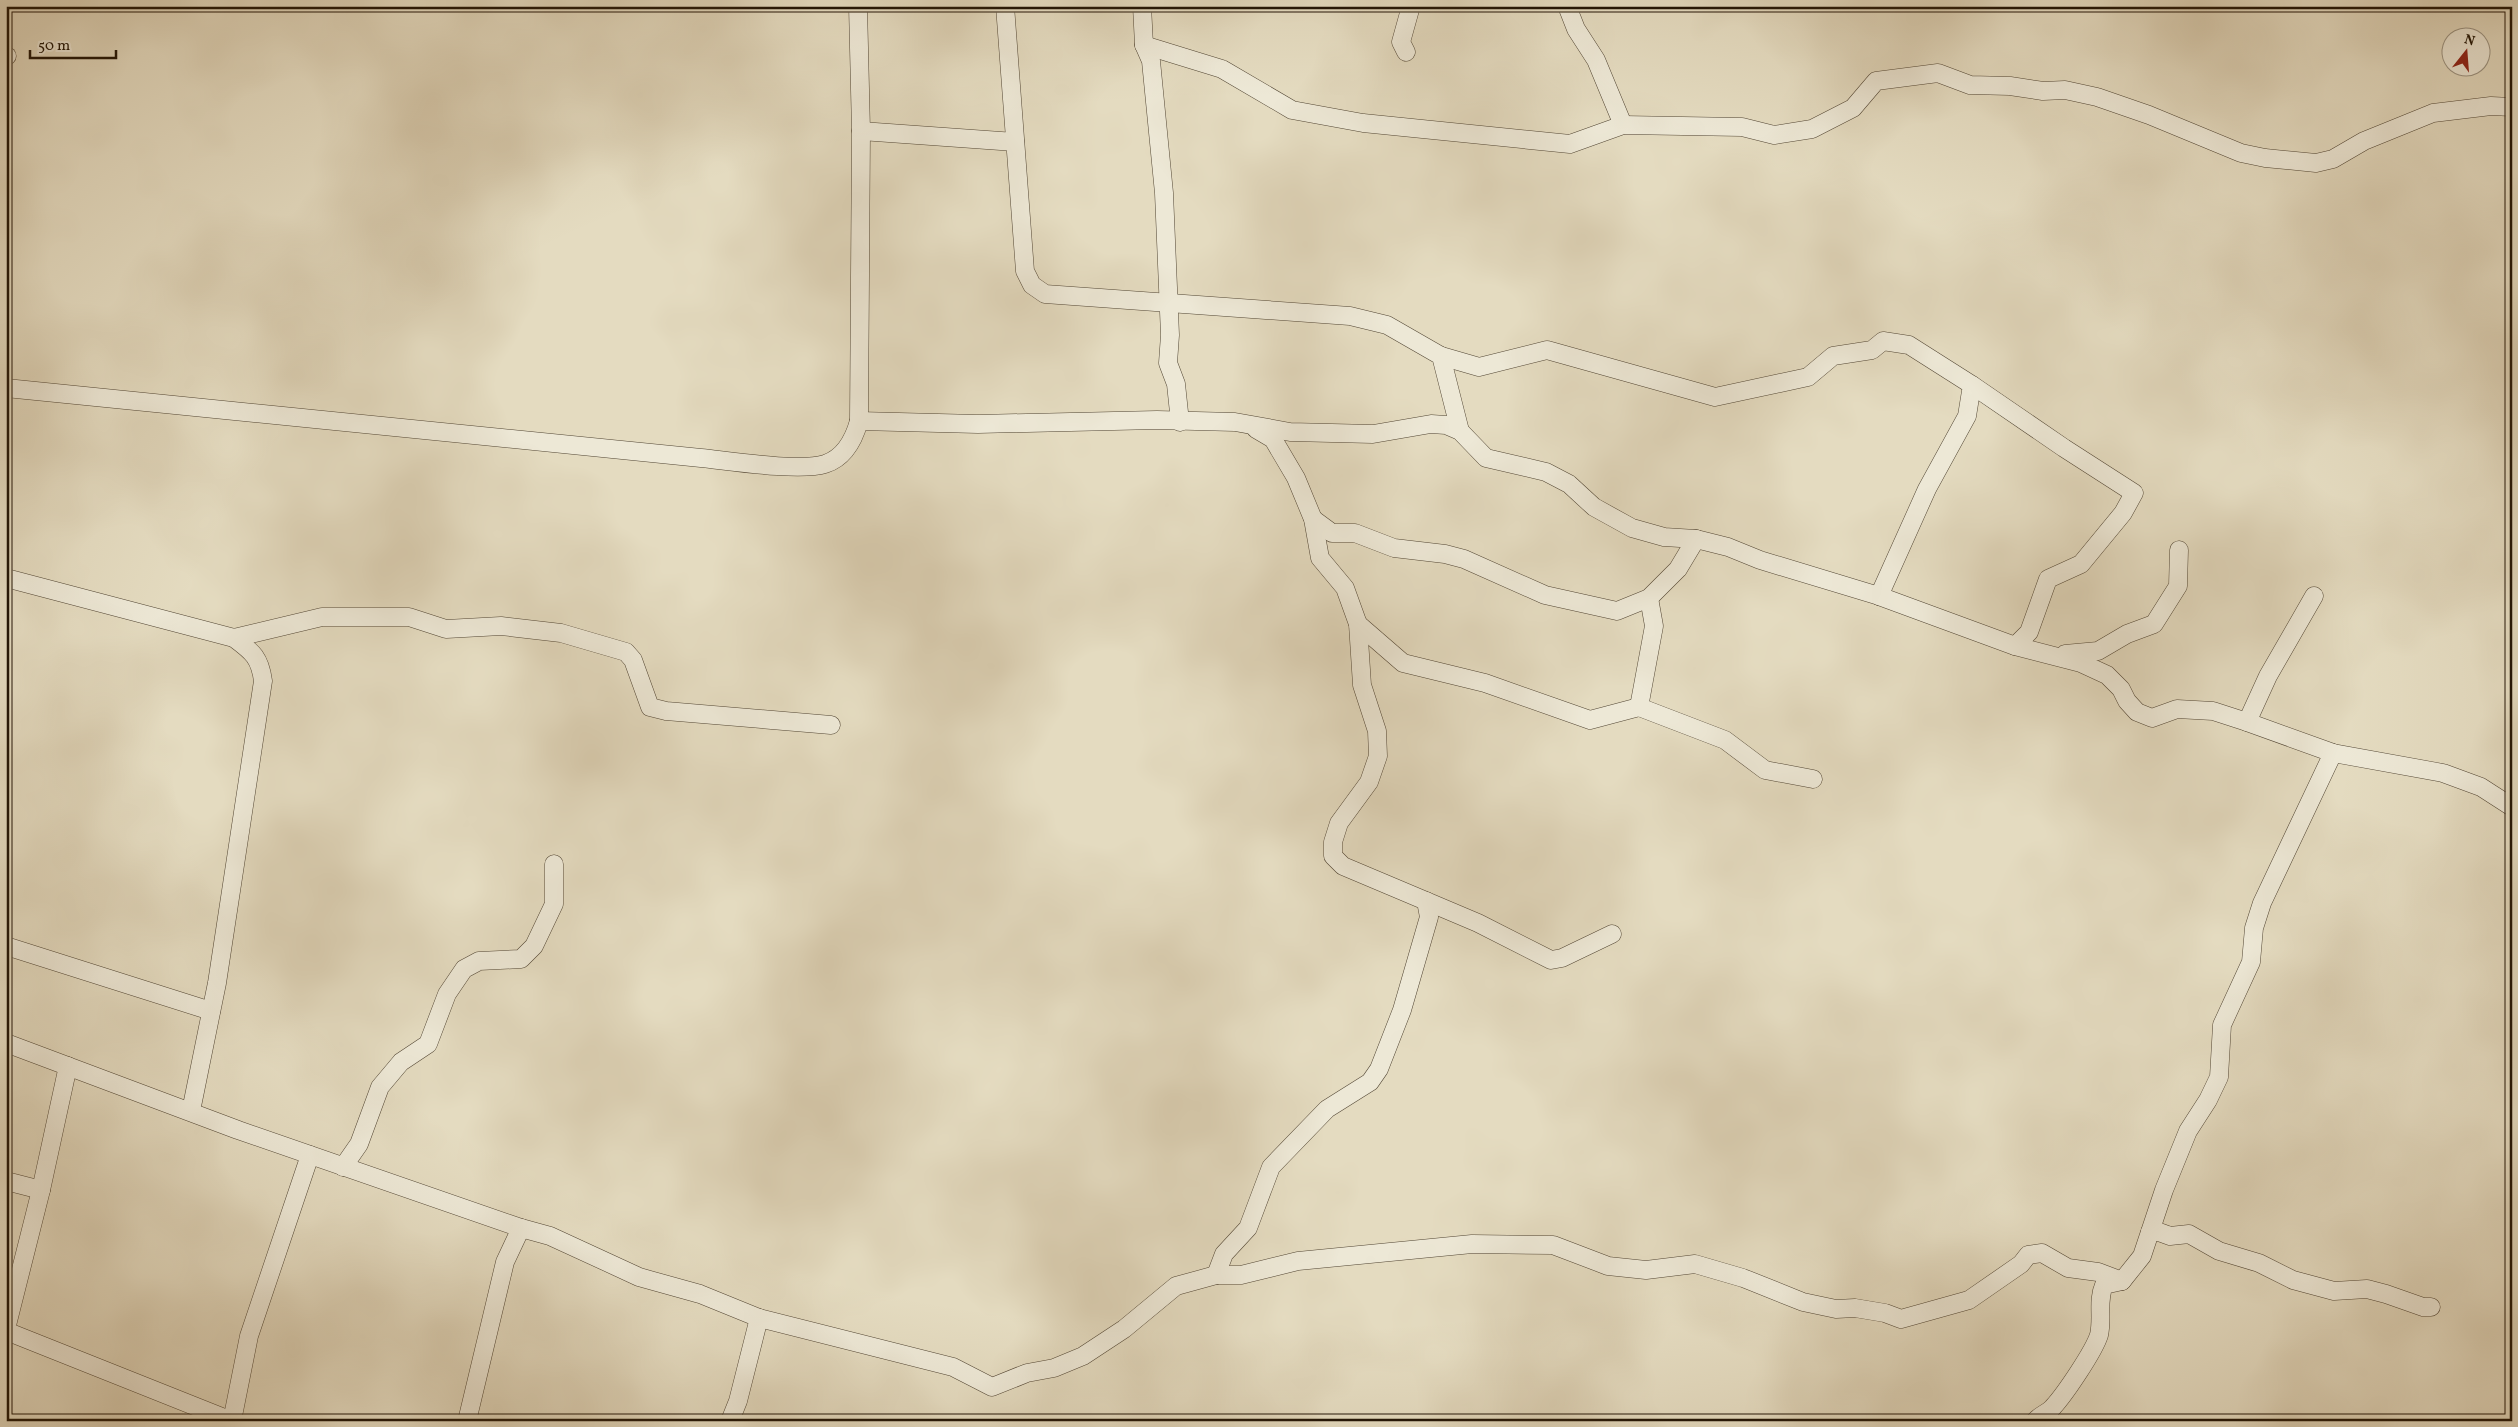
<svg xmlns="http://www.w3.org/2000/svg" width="2518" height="1427" font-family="Vollkorn,serif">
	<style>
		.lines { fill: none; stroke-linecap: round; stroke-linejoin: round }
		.minor-casing { stroke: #524634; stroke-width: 19 }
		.minor { stroke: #ede8d6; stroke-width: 18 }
	</style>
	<rect width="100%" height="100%" fill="#e4dbc0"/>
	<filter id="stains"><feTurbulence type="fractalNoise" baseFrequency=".004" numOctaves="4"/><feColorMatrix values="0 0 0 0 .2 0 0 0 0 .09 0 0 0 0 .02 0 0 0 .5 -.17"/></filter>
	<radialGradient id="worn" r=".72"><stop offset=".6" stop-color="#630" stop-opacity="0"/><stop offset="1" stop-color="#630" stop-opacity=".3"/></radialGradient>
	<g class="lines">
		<g class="minor-casing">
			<g id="minor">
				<path d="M858,6L861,131L859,421"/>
				<path d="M1005,6L1025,271L1032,285L1045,294L1350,316L1387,325L1441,356L1460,431"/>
				<path d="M1142,6L1144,45L1151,61L1164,193L1170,335L1168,363L1176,384L1180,422"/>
				<path d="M1567,6L1576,29L1596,60L1623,125"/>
				<path d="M1144,45L1222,69L1292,110L1363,123L1570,144L1623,125L1742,127L1774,135L1812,129L1853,108L1876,81L1938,73L1970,85L2010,86L2043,91L2065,90L2097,97L2149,115L2241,153L2265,158L2316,163L2333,159L2364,141L2433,113L2491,106L2512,107"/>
				<path d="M1406,52L1401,42L1411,6"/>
				<path d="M6,56H7"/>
				<path d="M861,131L1015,142"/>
				<path d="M1441,356L1479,367L1547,350L1715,397L1808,377L1833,356L1872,350L1883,341L1909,345L1972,385L1967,416L1927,489L1879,596"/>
				<path d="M1972,385L2064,448L2134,493L2123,513L2081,564L2048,579L2029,632L2015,646"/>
				<path d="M6,388L701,458C730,461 800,472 825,464C844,458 854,439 859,421L978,424L1157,420L1235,422L1290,432L1373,434L1431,424L1446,425L1460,431L1486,458L1546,472L1569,484L1594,507L1632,528L1664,537L1696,539L1728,547L1760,560L1879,596L2015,646L2081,663L2107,675L2121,689L2127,701L2137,712L2152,718L2177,709L2213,711L2247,722L2268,676L2314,596"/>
				<path d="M1313,519L1332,533H1355L1394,548L1445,554L1464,559L1545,595L1617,611L1649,598L1678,569L1696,539"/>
				<path d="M6,578L234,638C253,652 260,658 263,681L217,983L191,1111"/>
				<path d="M1358,624L1403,663L1485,683L1590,720L1639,707L1725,740L1765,770L1813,779"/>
				<path d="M234,638L322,617H409L446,629L501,626L561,633L626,652L633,660L650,707L666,711L831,725"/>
				<path d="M2065,654L2098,651L2127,634L2154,624L2178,586L2179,550"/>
				<path d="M1639,707L1654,626L1649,598"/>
				<path d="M2247,722L2333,753L2443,773L2481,787L2512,807"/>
				<path d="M1426,901L1478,923L1551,960L1562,958L1612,934"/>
				<path d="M6,946L211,1011"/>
				<path d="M6,1043L238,1130L521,1228L550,1236L639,1277L700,1294L759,1318L953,1367L992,1387L1027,1373L1054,1368L1083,1356L1124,1329L1176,1286L1216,1275H1241L1298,1261L1472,1244L1553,1245L1608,1266L1646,1270L1695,1264L1743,1278L1803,1302L1836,1309L1855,1308L1885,1313L1901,1319L1969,1300L2021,1264L2028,1255L2042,1253L2068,1268L2098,1272L2122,1281"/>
				<path d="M343,1167L359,1144L380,1087L401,1062L428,1044L447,994L464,969L479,961L521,959L534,946L554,904V864"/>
				<path d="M6,1181L41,1190"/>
				<path d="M2150,1232H2159L2170,1236L2189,1234L2219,1251L2259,1263L2293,1280L2334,1291L2367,1289L2386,1294L2423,1307H2431"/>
				<path d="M1216,1275L1224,1254L1248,1228L1271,1167L1327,1109L1370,1082L1379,1069L1402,1010L1429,917L1426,901L1343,866L1333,856V842L1339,823L1369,782L1378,756L1377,731L1362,685L1358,624L1345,588L1320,558L1313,519L1296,478L1273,439L1256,429"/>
				<path d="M6,1329L41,1190L68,1066"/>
				<path d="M6,1331L232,1421L249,1336L310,1155"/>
				<path d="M467,1421L505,1262L521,1228"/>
				<path d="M730,1421L738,1401L759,1318"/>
				<path d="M2035,1421C2040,1415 2048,1413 2053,1407C2065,1394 2094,1351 2099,1335C2103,1318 2097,1301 2104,1285L2122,1281L2142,1256L2164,1190L2188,1131L2208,1100L2219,1077L2222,1025L2251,962L2254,928L2262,903L2333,753"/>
			</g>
		</g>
		<use href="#minor" class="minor"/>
	</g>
	<rect width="2518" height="1427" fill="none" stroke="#e4dbc0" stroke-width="25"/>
	<rect x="8" y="8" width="2503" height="1412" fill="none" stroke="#221506" stroke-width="2.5"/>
	<rect x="12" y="12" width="2493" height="1402" fill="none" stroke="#221506"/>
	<g transform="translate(2466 52) rotate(17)"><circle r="24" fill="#ede8d6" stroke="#9c9483"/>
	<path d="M0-4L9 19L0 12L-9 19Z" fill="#8f2418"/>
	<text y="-8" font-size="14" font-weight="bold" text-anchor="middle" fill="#221506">N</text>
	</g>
	<path d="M30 50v8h86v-8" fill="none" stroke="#221506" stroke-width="2.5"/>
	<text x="38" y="50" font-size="15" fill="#221506" stroke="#ede8d6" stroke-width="4" paint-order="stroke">50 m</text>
	<rect width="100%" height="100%" filter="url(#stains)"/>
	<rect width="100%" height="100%" fill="url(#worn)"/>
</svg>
